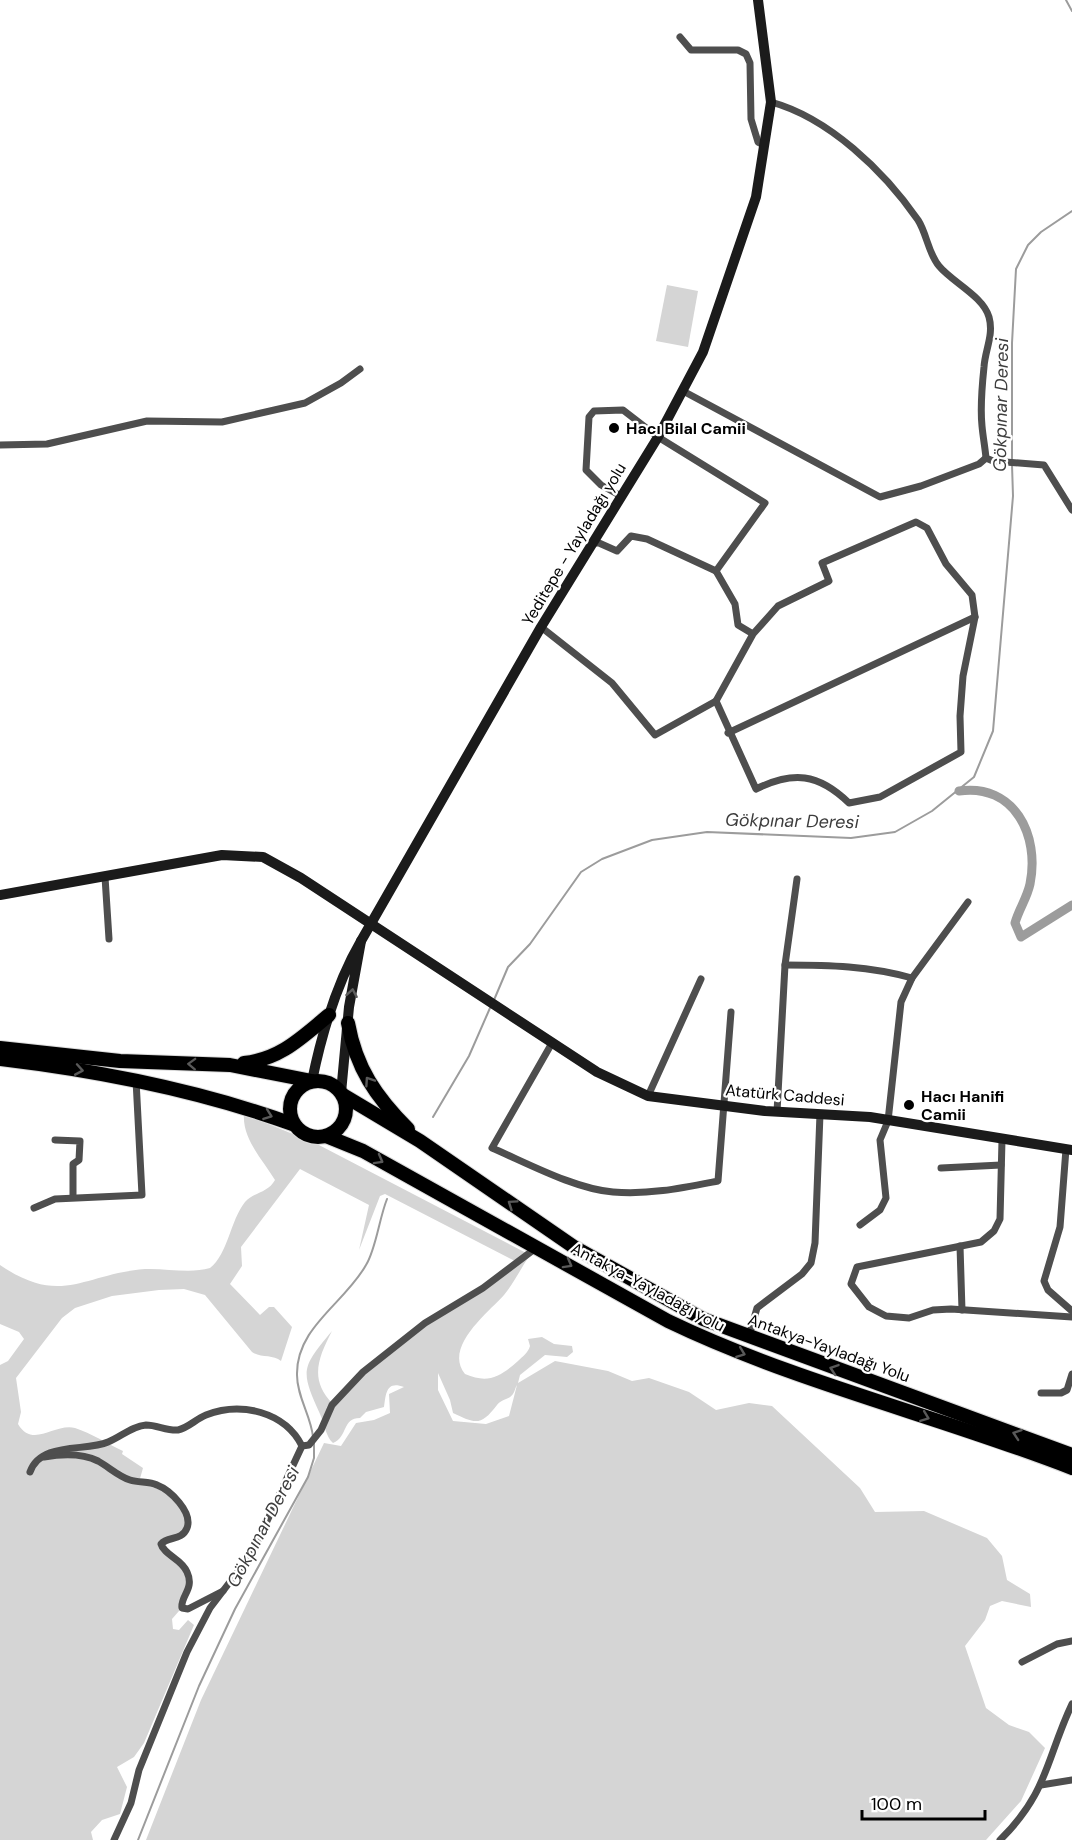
<svg xmlns="http://www.w3.org/2000/svg" width="1072" height="1840" font-family="'DM Sans',sans-serif">
	<style>
		.green { fill: #d5d5d5; fill-rule: evenodd }
		.lines { fill: none; stroke-linecap: round; stroke-linejoin: round }
		.stream { stroke: #9c9c9c; stroke-width: 2 }
		.canal { stroke: #9c9c9c; stroke-width: 9 }
		.highway-casing { stroke: #dbdbdb; stroke-width: 16 }
		.street { stroke: #4e4e4e; stroke-width: 7 }
		.secondary { stroke: #1b1b1b; stroke-width: 10 }
		.highway { stroke: #000; stroke-width: 14 }
		.oneway { stroke: #5f5f5f }
		.oneway2 { stroke: #595959 }
		.poi-dot { fill: #000; stroke: #fff; stroke-width: 2 }
		.labels { text-anchor: middle; dominant-baseline: central; stroke-width: 4.5; stroke-linejoin: round; paint-order: stroke }
		.poi-label { font-size: 16px; font-weight: bold; fill: #000; stroke: #fff; text-anchor: start }
		.street-label { font-size: 16px; fill: #000; stroke: #fff }
		.water-label { font-size: 18px; font-style: italic; fill: #3d3d3d; stroke: #fff }
	</style>
	<rect width="100%" height="100%" fill="#fff"/>
	<g class="green">
		<path d="M667,285L698,291L688,347L656,341Z"/>
		<path d="M244,1114L317,1144L530,1255C521,1268 514,1283 504,1295C489,1312 443,1347 465,1374C488,1384 500,1377 518,1361C523,1356 528,1353 530,1346L528,1339L542,1337L554,1344L572,1346L573,1352L567,1357L545,1355L520,1375L518,1383L555,1361L608,1371L632,1381L649,1378L689,1392L716,1410L749,1403L772,1406L860,1488L875,1512L924,1511L987,1538L1002,1556L1007,1580L1030,1594L1031,1607L1002,1601L990,1606L985,1620L965,1646L986,1708L1009,1725L1029,1732L1045,1748L1021,1801L986,1840H146L201,1700L324,1443L341,1446L356,1423L374,1420L390,1413L389,1394L404,1387C386,1380 386,1394 384,1407L366,1412L360,1418C342,1418 348,1437 333,1443C326,1437 324,1423 320,1414C301,1371 300,1369 332,1331C318,1358 309,1380 333,1404L389,1351L470,1296L515,1261L385,1194L380,1196L359,1250L369,1205L300,1169L241,1247L242,1266L230,1284L260,1315L269,1307H274L292,1327L281,1361C273,1354 261,1358 252,1352L205,1295L184,1289L159,1290L112,1296L75,1308L62,1318L16,1378L21,1412L18,1424C33,1449 54,1423 75,1428C91,1433 108,1444 123,1451L122,1454L143,1468L139,1482L156,1485L183,1508L187,1529L162,1543L189,1578L179,1611L172,1619L173,1629L179,1630L188,1620L194,1625L144,1743L134,1757L117,1767L127,1787L120,1814L102,1820L91,1832L93,1840H0V1365L8,1361L24,1339L19,1332L0,1324V1265C62,1307 83,1274 145,1269C166,1268 190,1274 210,1268C228,1254 230,1221 245,1202C254,1192 268,1193 275,1180C263,1160 242,1139 244,1114ZM438,1373L450,1400L453,1413C476,1424 481,1426 497,1405C501,1399 509,1400 513,1394C515,1391 515,1388 517,1385L509,1416L486,1424L453,1421L438,1390Z"/>
	</g>
	<g class="lines">
		<g class="stream">
			<path d="M1066,0L1072,11"/>
			<path d="M1012,459V343L1016,269L1028,245L1041,232L1072,211"/>
			<path d="M494,1000L508,967L530,944L581,872L602,859L652,840L707,832L851,838L895,832L932,811L974,777L993,731L1013,496L1012,465"/>
			<path d="M433,1117L469,1056L490,1008"/>
			<path d="M313,1437C311,1416 297,1397 297,1375C296,1327 345,1303 366,1265C376,1249 379,1219 387,1199"/>
			<path d="M138,1840L199,1686L235,1609L308,1477L314,1458V1443"/>
		</g>
		<path class="canal" d="M959,791C1014,783 1040,835 1030,884C1027,898 1019,909 1015,923L1021,937L1072,905"/>
		<g class="highway-casing">
			<g id="highway">
				<path d="M348,1023C356,1068 376,1097 408,1129"/>
				<path d="M0,1048L120,1061L230,1065L312,1081"/>
				<path d="M0,1059C101,1071 199,1090 295,1125"/>
				<path d="M244,1063C281,1059 302,1037 329,1015"/>
				<circle cx="318" cy="1109" r="28"/>
				<path d="M343,1095L420,1141L574,1247L703,1319L1072,1455"/>
				<path d="M326,1136L363,1151L668,1321C797,1383 939,1416 1072,1468"/>
			</g>
		</g>
		<g class="street">
			<path d="M680,37L691,50H738L746,54L750,63L751,119L758,142L764,145"/>
			<path d="M771,102C829,118 884,171 918,220C927,234 928,253 939,266C952,282 983,296 989,317C994,335 985,350 984,367C982,386 980,407 982,426C983,437 985,447 986,458L993,461L1044,465L1072,510"/>
			<path d="M683,391L880,497L921,486L979,464L986,458"/>
			<path d="M0,445L47,444L147,421L222,422L305,403L341,383L360,369"/>
			<path d="M621,496L601,485L586,470L589,417L594,411L623,410L658,437L765,503L716,571L735,604L738,625L753,634L778,606L829,581L822,563L916,522L927,528L946,564L972,595L975,617L963,676L960,716L961,752L880,797L849,803C818,773 793,771 756,789L716,701L753,634"/>
			<path d="M591,543H599L617,551L631,536L647,539L716,571"/>
			<path d="M541,627L612,683L655,735L716,701"/>
			<path d="M728,733L975,617"/>
			<path d="M105,877L109,939"/>
			<path d="M785,965C829,965 869,966 912,978"/>
			<path d="M552,1043L492,1148C527,1163 575,1189 613,1192C649,1195 682,1188 718,1181L731,1012"/>
			<path d="M648,1096L701,979"/>
			<path d="M777,1112L785,965L797,879"/>
			<path d="M55,1140L80,1141L79,1160L73,1164V1197"/>
			<path d="M1002,1140L1000,1219L994,1231L981,1242L857,1267L851,1284L869,1307L886,1316L909,1318L933,1310L951,1309L1072,1317"/>
			<path d="M1066,1149L1060,1227L1044,1281L1048,1290L1072,1311"/>
			<path d="M941,1168L1001,1165"/>
			<path d="M34,1208L55,1199L142,1195L136,1080"/>
			<path d="M860,1225L880,1210L886,1198L880,1140L888,1121L901,1002L912,978L968,902"/>
			<path d="M960,1246L962,1310"/>
			<path d="M749,1336L757,1308L802,1274L811,1263L815,1243L820,1114"/>
			<path d="M1041,1393H1061L1067,1390L1072,1374"/>
			<path d="M44,1457C61,1454 82,1453 98,1461C109,1467 118,1476 130,1480C139,1483 149,1481 157,1485C170,1490 193,1512 187,1528C182,1541 168,1536 161,1544C164,1555 182,1559 187,1572C195,1589 180,1596 182,1608L188,1609L223,1591"/>
			<path d="M30,1472C41,1441 86,1452 108,1442C121,1437 132,1426 146,1425C157,1425 167,1431 178,1430C188,1428 196,1419 206,1415C241,1401 285,1412 302,1446"/>
			<path d="M1022,1662L1057,1644L1072,1641"/>
			<path d="M1041,1785L1072,1780"/>
			<path d="M114,1840L131,1803L139,1770L187,1652L210,1608L239,1570L247,1564L302,1446L309,1445L321,1430L332,1405L363,1372L425,1323L483,1288L536,1248"/>
			<path d="M1000,1840C1048,1793 1046,1759 1072,1704"/>
		</g>
		<g class="secondary">
			<path d="M0,895L222,855L263,857L301,878L597,1072L648,1096L765,1111L870,1117L1072,1150"/>
			<path d="M361,941L541,627L658,437L703,352L756,197L771,102L758,0"/>
			<path d="M312,1081C322,1032 336,984 361,941L349,1007L341,1093"/>
		</g>
		<use href="#highway" class="highway"/>
	</g>
	<defs><path id="oneway-chevron" d="M-2-3.5L2.5 0L-2 3.5" fill="none" stroke-width="1.6" stroke-linecap="round" stroke-linejoin="round" transform="scale(1.5)"/></defs>
	<use class="oneway" href="#oneway-chevron" transform="translate(352 993) rotate(-80)"/>
	<g class="oneway2">
		<use href="#oneway-chevron" transform="translate(192 1064) rotate(-178)"/>
		<use href="#oneway-chevron" transform="translate(79 1070) rotate(10)"/>
		<use href="#oneway-chevron" transform="translate(369 1081) rotate(-124)"/>
		<use href="#oneway-chevron" transform="translate(268 1115) rotate(20)"/>
		<use href="#oneway-chevron" transform="translate(379 1160) rotate(29)"/>
		<use href="#oneway-chevron" transform="translate(512 1204) rotate(-146)"/>
		<use href="#oneway-chevron" transform="translate(568 1264) rotate(29)"/>
		<use href="#oneway-chevron" transform="translate(741 1353) rotate(21)"/>
		<use href="#oneway-chevron" transform="translate(834 1369) rotate(-161)"/>
		<use href="#oneway-chevron" transform="translate(925 1417) rotate(21)"/>
		<use href="#oneway-chevron" transform="translate(1017 1434) rotate(-161)"/>
	</g>
	<g class="poi-dot">
		<circle cx="614" cy="428" r="6"/>
		<circle cx="909" cy="1105" r="6"/>
	</g>
	<g class="labels">
		<g class="poi-label">
			<text x="626" y="428">Hacı Bilal Camii</text>
			<text x="921" y="1096">Hacı Hanifi<tspan x="921" dy="18">Camii</tspan></text>
		</g>
		<g class="street-label">
			<text transform="translate(574 544) rotate(-59)">Yeditepe - Yayladağı yolu</text>
			<text transform="translate(785 1095) rotate(5)">Atatürk Caddesi</text>
			<text transform="translate(648 1287) rotate(28)">Antakya-Yayladağı yolu</text>
			<text transform="translate(829 1348) rotate(20)">Antakya-Yayladağı Yolu</text>
		</g>
		<g class="water-label">
			<text transform="translate(1001 405) rotate(-89)">Gökpınar Deresi</text>
			<text transform="translate(792 821) rotate(1)">Gökpınar Deresi</text>
			<text transform="translate(263 1527) rotate(-62)">Gökpınar Deresi</text>
		</g>
	</g>
	<path d="M862 1810v9h123v-9" fill="none" stroke="#000000" stroke-width="3"/>
	<text x="871" y="1810" font-size="18" fill="#000000" stroke="#ffffff" stroke-width="4.5" paint-order="stroke">100 m</text>
</svg>
